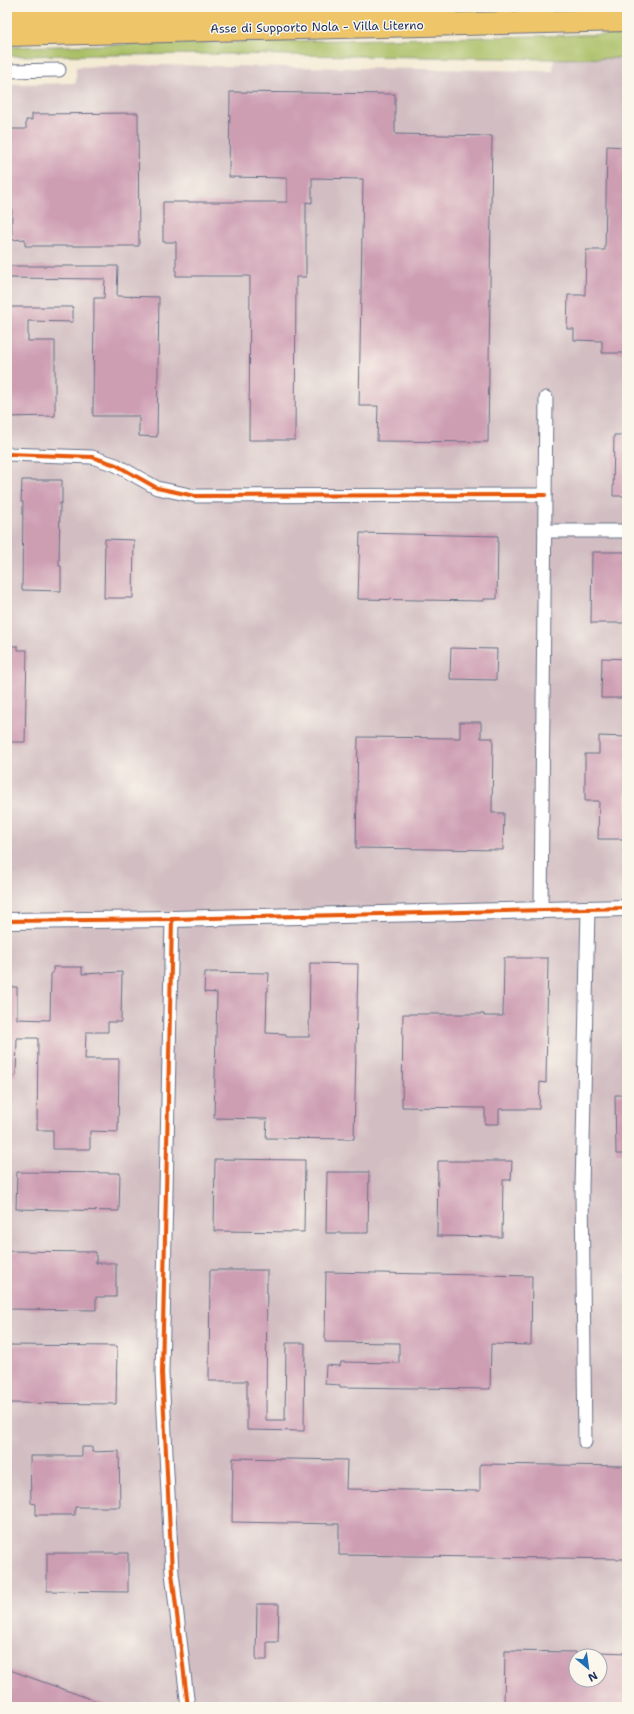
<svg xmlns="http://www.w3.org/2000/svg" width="634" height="1714" font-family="'Shantell Sans',sans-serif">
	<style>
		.industrial { fill: #d2bec2; fill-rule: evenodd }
		.green { fill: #a9be63; stroke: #627660 }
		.building { fill: #cd9db2 }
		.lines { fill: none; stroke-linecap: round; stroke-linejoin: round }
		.minor-casing { stroke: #677087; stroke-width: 15 }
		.tertiary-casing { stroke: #677087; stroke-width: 18 }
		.trunk-casing { stroke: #677087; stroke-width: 24 }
		.minor { stroke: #fff; stroke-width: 13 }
		.tertiary { stroke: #fff; stroke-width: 16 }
		.trunk { stroke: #eec569; stroke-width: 22 }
		.cycleway-casing { stroke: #fbf7ec; stroke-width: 6 }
		.cycleway { stroke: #e8590c; stroke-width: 4 }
		.labels { text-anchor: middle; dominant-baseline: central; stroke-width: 3; stroke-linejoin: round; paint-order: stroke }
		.street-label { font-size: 12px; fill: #1b2f5e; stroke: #fbf7ec }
	</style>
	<rect width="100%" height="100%" fill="#fbf7ec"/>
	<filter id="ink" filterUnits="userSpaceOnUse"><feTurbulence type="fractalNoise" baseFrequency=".025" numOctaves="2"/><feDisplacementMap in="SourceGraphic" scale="8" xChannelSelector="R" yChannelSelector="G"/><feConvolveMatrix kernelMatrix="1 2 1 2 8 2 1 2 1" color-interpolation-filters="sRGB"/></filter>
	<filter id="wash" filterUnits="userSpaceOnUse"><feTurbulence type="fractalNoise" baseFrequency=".012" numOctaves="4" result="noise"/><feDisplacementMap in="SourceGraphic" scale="16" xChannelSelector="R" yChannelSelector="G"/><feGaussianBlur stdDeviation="0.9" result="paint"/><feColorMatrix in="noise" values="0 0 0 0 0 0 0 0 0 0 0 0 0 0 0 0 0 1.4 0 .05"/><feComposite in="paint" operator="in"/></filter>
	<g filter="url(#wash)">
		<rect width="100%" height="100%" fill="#f4ead3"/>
		<path class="industrial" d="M627,58V1707H7V84L76,83V67L159,65L553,71L554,59ZM576,1656H600V1680H576Z"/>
		<path class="green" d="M627,34V58L554,59L224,54L7,56V47Z"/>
		<g id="blocks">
			<g class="building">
				<path d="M230,92L395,94V134L492,136L488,442L377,441L378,406H359L363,179L312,178V203L306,202V277H296L295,440H249L250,276H176V242H163V202H287V178L229,177Z"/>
				<path d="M138,113L139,246H25V239L12,240L11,129H26V120H32V114Z"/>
				<path d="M607,146L627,147V353H602V341L574,340V329H567L568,295H585L586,250H605Z"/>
				<path d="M7,266H118L117,296L159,297L157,437L139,436V416H93L94,298H104L105,279L7,278Z"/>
				<path d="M7,307H73V322L28,321V341H55V416L7,417Z"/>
				<path d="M614,435H627V496H613Z"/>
				<path d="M22,480H62V503H60L59,566H61V591L22,590L23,502H21Z"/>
				<path d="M360,533L498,536L497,599H484V601L358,599Z"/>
				<path d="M105,539L134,540L133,598H104Z"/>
				<path d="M592,552H627V623H591Z"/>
				<path d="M7,646H18V650H27L25,742H7Z"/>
				<path d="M451,648L497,649L496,680L450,679Z"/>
				<path d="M602,658L627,659V698H601Z"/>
				<path d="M460,722H481V738H493L492,813H504L503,850L356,848L358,737L460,738Z"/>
				<path d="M599,736L627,737V839H598L599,801H585V754H599Z"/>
				<path d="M504,958H548L546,1083L540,1082L539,1109H499V1124H485V1108L402,1107L403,1014H484V1016H503Z"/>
				<path d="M310,963L358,964L354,1139L266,1138L267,1119L214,1118L217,993L204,992L205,972L269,973L268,991H267L266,1033L286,1034V1037H309Z"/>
				<path d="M53,967H82V974L122,972L121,1022H108V1032H86L85,1059H119L118,1132L90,1131V1149H53V1130H37L38,1038H17L16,1076L7,1075V987H17V1019L50,1020L51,973H53Z"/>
				<path d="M615,1095H627V1154H616Z"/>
				<path d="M215,1159L305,1160L304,1232L214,1231Z"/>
				<path d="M438,1161H512L511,1180H503L502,1237L437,1236Z"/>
				<path d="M17,1172L120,1173L119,1211L16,1209Z"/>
				<path d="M327,1172H369L368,1233H326Z"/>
				<path d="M7,1251L96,1252V1263H116V1297H96V1310L7,1309Z"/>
				<path d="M210,1270H267L266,1420H285L286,1343H305L304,1431L247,1430V1381H209Z"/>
				<path d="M326,1272L532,1276L531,1345L491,1344L490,1389L340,1387V1385L325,1384L326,1365L340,1366L341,1362L399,1363V1343L325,1342Z"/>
				<path d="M7,1345L117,1346L116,1404L7,1403Z"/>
				<path d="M82,1447H92V1452L119,1451L120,1507H75V1515H36V1504L31,1503L30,1456H82Z"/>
				<path d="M233,1458L347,1460L346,1489L480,1491V1464L627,1466V1559L339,1555V1524L232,1522Z"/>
				<path d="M47,1553H128V1592L47,1591Z"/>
				<path d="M257,1604H279L278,1642H267V1660H256Z"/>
				<path d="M505,1651L576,1652V1680H600V1652L627,1653V1707H504Z"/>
				<path d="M7,1669L110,1706V1707H7Z"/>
			</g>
		</g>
	</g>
	<g filter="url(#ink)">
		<use href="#blocks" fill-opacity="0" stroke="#677087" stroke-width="1"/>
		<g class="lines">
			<g class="minor-casing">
				<g id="minor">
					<path d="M7,71L59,70"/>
					<path d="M7,454L92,457L116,465L157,488L195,496L545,495"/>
					<path d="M545,531H627"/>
					<path d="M541,910L546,398"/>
					<path d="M172,919L162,1373L172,1573L188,1707"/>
					<path d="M585,1442L582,1189L588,908"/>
				</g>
			</g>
			<g class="tertiary-casing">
				<path id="tertiary" d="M7,921L172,919L627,908"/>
			</g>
			<g class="trunk-casing">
				<g id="trunk">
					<path d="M7,18L448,7"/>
					<path d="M7,35L627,20"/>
				</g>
			</g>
			<use href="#minor" class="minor"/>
			<use href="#tertiary" class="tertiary"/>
			<use href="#trunk" class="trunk"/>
			<g class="cycleway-casing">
				<g id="cycleway">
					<path d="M7,454L92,457L116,465L157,488L195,496L545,495"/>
					<path d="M172,919L162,1373L172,1573L188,1707"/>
					<path d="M7,921L172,919L627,908"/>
				</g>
			</g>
			<use href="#cycleway" class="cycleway"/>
		</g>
	</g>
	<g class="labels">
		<g class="street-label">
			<text transform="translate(317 27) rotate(-1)">Asse di Supporto Nola - Villa Literno</text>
		</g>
	</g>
	<rect width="634" height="1714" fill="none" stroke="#fbf7ec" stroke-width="24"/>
	<g transform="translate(588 1668) rotate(151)"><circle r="19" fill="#fbf7ec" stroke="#a1a7b3"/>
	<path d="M0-3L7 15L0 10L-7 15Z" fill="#1f6fb2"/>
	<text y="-6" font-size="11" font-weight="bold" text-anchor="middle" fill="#1b2f5e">N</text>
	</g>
</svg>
